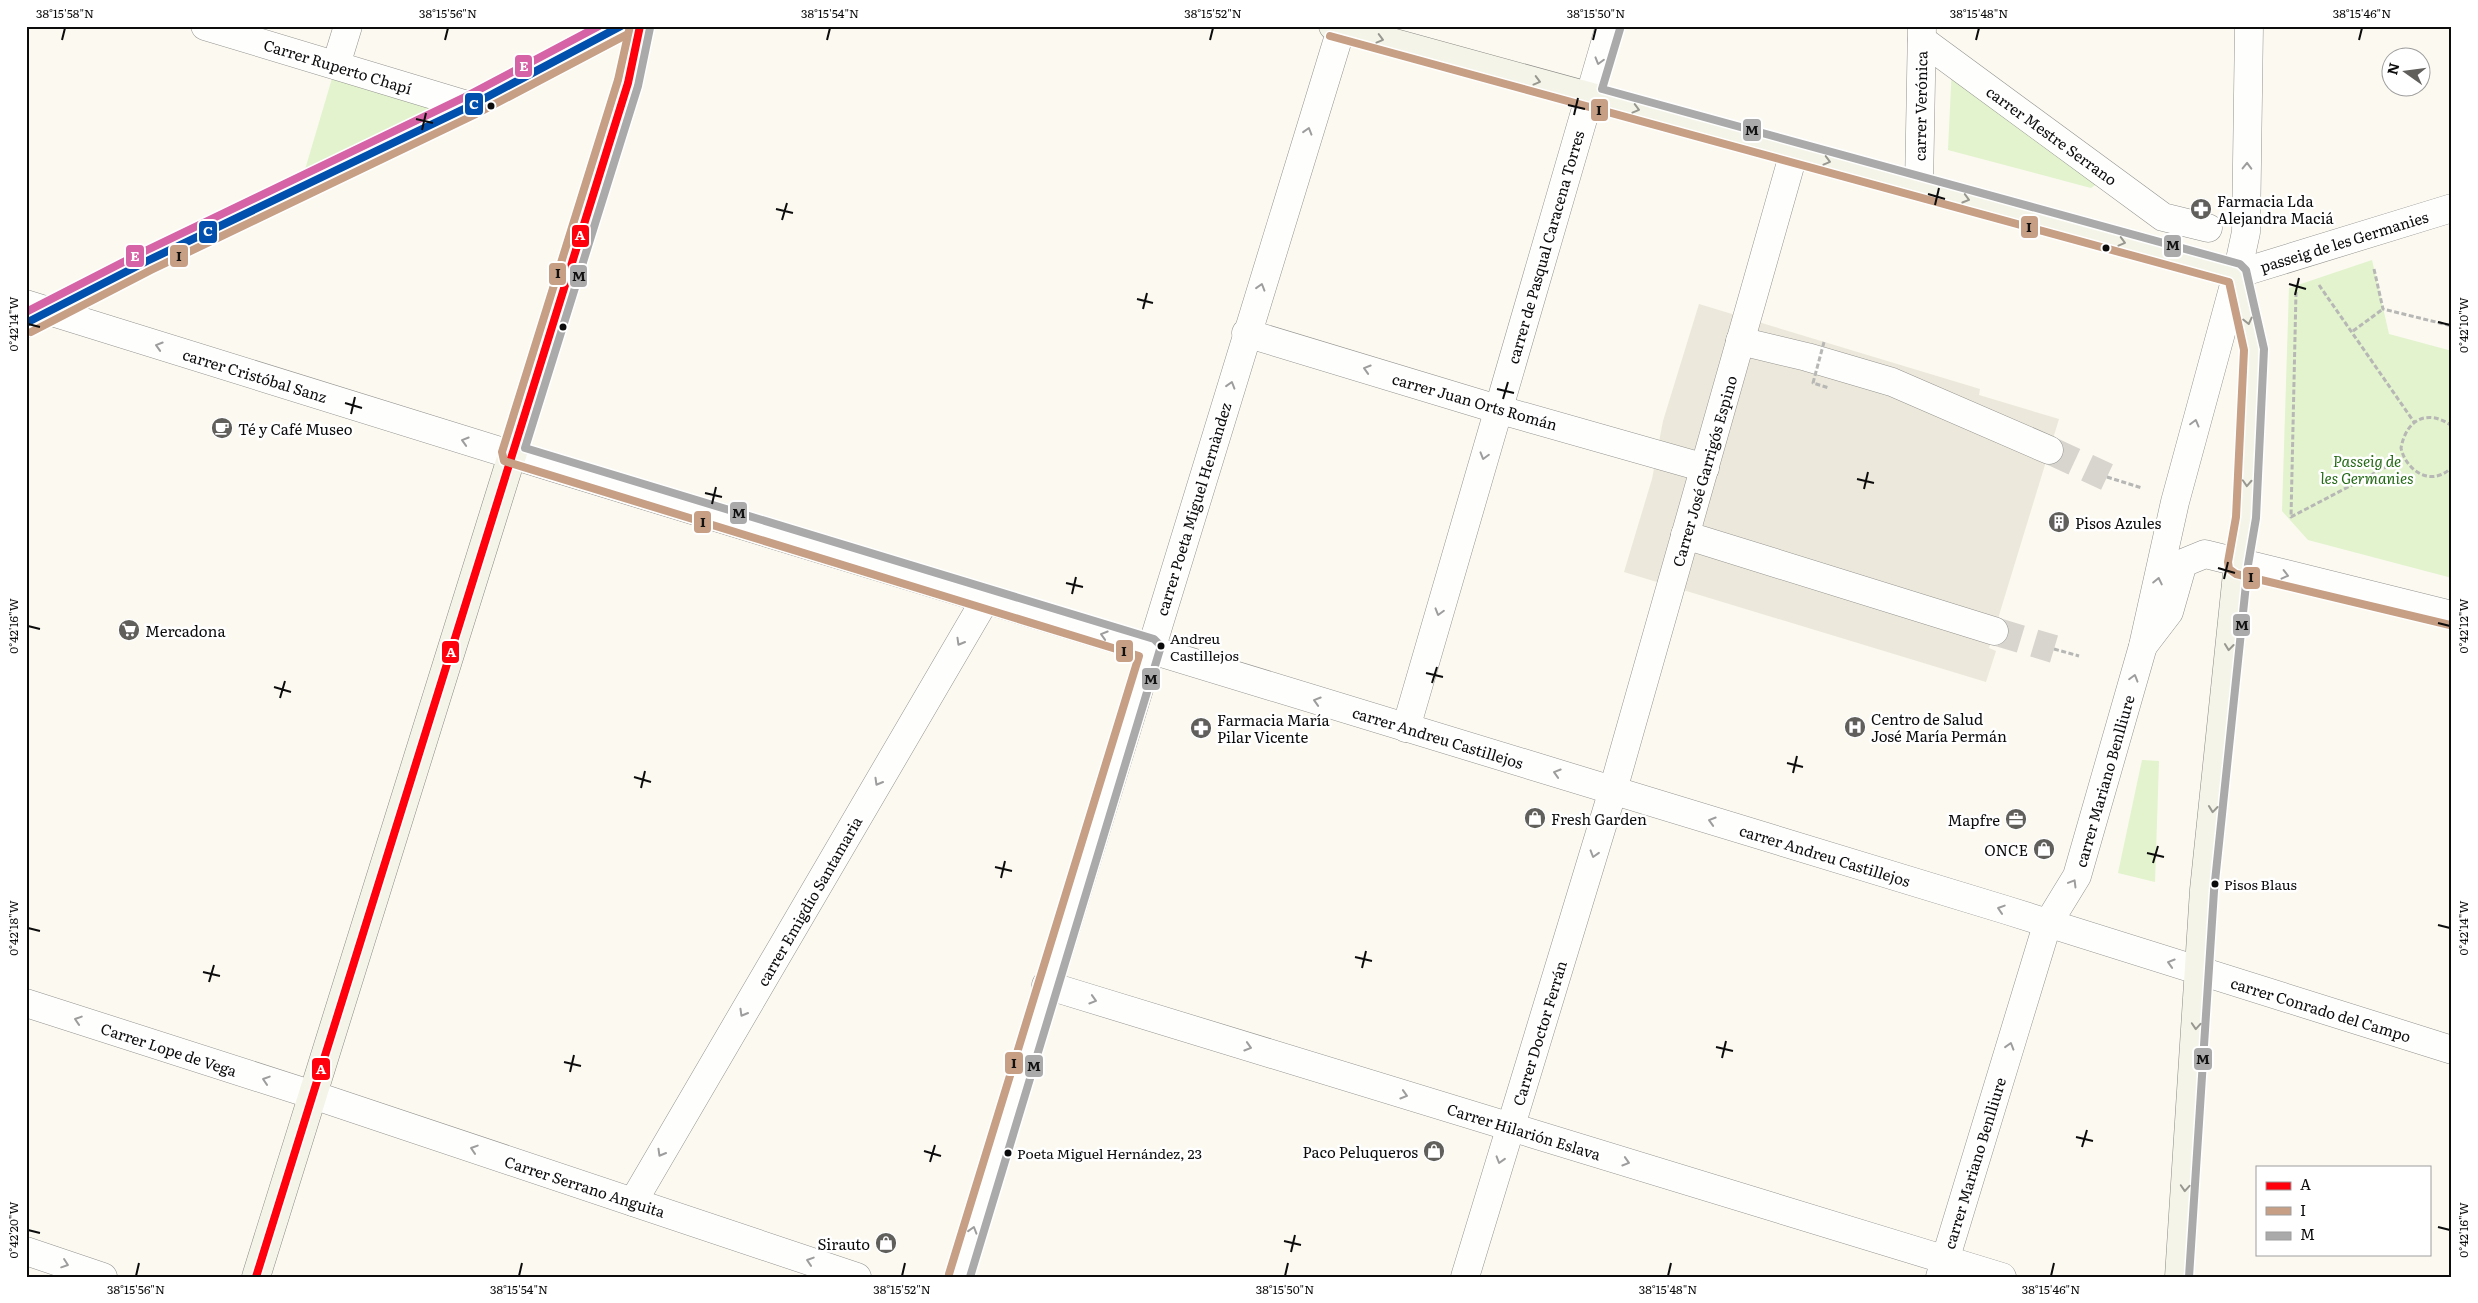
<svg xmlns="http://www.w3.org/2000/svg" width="2478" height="1303" font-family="Literata,serif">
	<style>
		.green { fill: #e2f3cd }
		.plaza { fill: #ece8db }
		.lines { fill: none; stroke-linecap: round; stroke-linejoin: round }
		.pedestrian-tunnel { stroke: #d7d5ce; stroke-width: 28; stroke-dasharray: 28 14; stroke-linecap: butt }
		.pedestrian-casing { stroke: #94938f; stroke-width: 29 }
		.minor-casing { stroke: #94938f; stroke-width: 29 }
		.tertiary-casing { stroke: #94938f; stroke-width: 29 }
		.secondary-casing { stroke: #8a8985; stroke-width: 29 }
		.path { stroke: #b7b7b5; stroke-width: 3; stroke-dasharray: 5 2.5; stroke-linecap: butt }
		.pedestrian { stroke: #fefefd; stroke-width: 28 }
		.minor { stroke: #fefefd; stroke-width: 28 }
		.tertiary { stroke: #fefefd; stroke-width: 28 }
		.secondary { stroke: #f5f4e8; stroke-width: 28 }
		.path-bridge { stroke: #b7b7b5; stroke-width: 3; stroke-dasharray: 5 2.5; stroke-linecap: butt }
		.bus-1-casing { stroke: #fff; stroke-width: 11 }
		.bus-2-casing { stroke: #fff; stroke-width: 11 }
		.bus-3-casing { stroke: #fff; stroke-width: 11 }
		.bus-4-casing { stroke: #fff; stroke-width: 11 }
		.bus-5-casing { stroke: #fff; stroke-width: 11 }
		.bus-1 { stroke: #ff010c; stroke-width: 8 }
		.bus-2 { stroke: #c69f85; stroke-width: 8 }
		.bus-3 { stroke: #aaa; stroke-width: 8 }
		.bus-4 { stroke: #0150ad; stroke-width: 8 }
		.bus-5 { stroke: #d663a6; stroke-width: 8 }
		.oneway { stroke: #989790 }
		.oneway2 { stroke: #9d9d9d }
		.ticks { fill: none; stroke: #0c0c0c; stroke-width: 2 }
		.bus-dot { fill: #0c0c0c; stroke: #fff; stroke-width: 2 }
		.labels { text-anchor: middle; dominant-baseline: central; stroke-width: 5; stroke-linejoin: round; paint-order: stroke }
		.bus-label { font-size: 14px; fill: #0c0c0c; stroke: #fff; text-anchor: start }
		.street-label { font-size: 15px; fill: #0c0c0c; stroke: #fff }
		.poi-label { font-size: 15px; fill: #0c0c0c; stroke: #fff; text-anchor: start }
		.park-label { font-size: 15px; font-style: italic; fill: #256a16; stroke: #fff }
		.line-badge { stroke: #fff; stroke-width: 2 }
		.badge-label { font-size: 14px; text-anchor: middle; font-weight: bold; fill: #fff }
		.pale-badge-label { font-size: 14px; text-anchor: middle; font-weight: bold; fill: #111 }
		.neatline { fill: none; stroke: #0c0c0c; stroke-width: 2 }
		.ticks-label { font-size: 12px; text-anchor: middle; fill: #0c0c0c }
	</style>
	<rect width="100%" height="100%" fill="#fbf9f0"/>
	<g class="green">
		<path d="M336,65L470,106L299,190Z"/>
		<path d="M1952,66L2105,178L2091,188L1948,150Z"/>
		<path d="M2372,260L2389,334L2452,351V578L2308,540L2282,511L2289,288Z"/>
		<path d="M2142,760L2159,761L2155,882L2118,873Z"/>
	</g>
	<path class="plaza" d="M1699,304L1980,389L1979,395L2059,419L1989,648L1996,651L1986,682L1624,572L1652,479L1663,421Z"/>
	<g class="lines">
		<g class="pedestrian-tunnel">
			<path d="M2049,450L2107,477"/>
			<path d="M1994,631L2054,649"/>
		</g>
		<g class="pedestrian-casing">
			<g id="pedestrian">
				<path d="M1922,40L2163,217L2208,228"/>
				<path d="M1740,341L1807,357L1892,382L2049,450"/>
				<path d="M1497,409L1705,468"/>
				<path d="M1685,535L1994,631"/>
				<path d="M1613,790L1794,152"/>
			</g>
		</g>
		<g class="minor-casing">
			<g id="minor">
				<path d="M205,26L470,106"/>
				<path d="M336,65L348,26"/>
				<path d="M1919,186L1922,26"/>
				<path d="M2237,274L2246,232L2249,26"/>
				<path d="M2237,274L2452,208"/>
				<path d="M26,304L551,467L2006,910L2452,1050"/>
				<path d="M1246,333L1497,409"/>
				<path d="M2143,646L2169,612L2183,563L2205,554L2452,615"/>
				<path d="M1406,728L1610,26"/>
				<path d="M1046,985L2002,1277"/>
				<path d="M26,1003L313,1095L857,1277"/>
				<path d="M633,1202L985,600"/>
				<path d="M26,1251L103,1277"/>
				<path d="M1465,1277L1613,790"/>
			</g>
		</g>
		<g class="tertiary-casing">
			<g id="tertiary">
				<path d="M959,1277L1341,29"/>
				<path d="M1940,1277L2047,925L2077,876L2143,646L2175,502L2237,274"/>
			</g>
		</g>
		<g class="secondary-casing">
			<g id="secondary">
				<path d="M1333,26L2237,274L2254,349L2246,518L2238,564L2204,890L2179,1277"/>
				<path d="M26,323L147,261L470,106L621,26"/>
				<path d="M256,1277L628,83L640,26"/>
			</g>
		</g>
		<g class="path">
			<path d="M2374,269L2383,309L2452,326"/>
			<path d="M2319,285L2414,422"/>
			<path d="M2296,292L2291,517L2403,458"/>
			<path d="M2353,331L2383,309"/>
			<path d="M2452,426C2427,408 2406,420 2401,448C2406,471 2432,488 2452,467"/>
			<path d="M2107,477L2142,488"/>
			<path d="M2054,649L2079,656"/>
		</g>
		<use href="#pedestrian" class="pedestrian"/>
		<use href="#minor" class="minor"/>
		<use href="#tertiary" class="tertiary"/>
		<use href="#secondary" class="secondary"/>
		<path class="path-bridge" d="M1824,342L1813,383L1829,388"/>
		<g class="bus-1-casing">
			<path id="bus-1" d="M256,1277L628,83L640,26"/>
		</g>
		<g class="bus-2-casing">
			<g id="bus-2">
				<path d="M630,26L618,80L502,452L504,461L1139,656L949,1274"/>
				<path d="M1330,36L2229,282L2244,350L2236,517L2228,562L2229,569L2236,574L2450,625"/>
				<path d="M31,332L151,270L474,115L626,35"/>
			</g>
		</g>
		<g class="bus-3-casing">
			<g id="bus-3">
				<path d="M650,28L638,86L525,448L1154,639L1161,646L970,1277"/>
				<path d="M1620,29L1602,89L2240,264L2246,270L2264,349L2256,518L2248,565L2214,891L2189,1277"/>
			</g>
		</g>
		<g class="bus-4-casing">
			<path id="bus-4" d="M26,323L147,261L470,106L621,26"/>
		</g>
		<g class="bus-5-casing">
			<path id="bus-5" d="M26,312L143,252L465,97L599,26"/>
		</g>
		<use href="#bus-1" class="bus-1"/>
		<use href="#bus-2" class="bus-2"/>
		<use href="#bus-3" class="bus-3"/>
		<use href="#bus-4" class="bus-4"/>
		<use href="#bus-5" class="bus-5"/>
	</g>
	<defs><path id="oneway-chevron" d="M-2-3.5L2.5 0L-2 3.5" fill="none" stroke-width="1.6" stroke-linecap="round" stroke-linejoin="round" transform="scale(1.25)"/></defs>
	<g class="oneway">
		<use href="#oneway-chevron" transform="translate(1380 39) rotate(15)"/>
		<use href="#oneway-chevron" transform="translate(1537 81) rotate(15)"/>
		<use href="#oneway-chevron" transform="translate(1636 109) rotate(15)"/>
		<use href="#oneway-chevron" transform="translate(1827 161) rotate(15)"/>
		<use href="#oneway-chevron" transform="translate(1966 199) rotate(16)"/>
		<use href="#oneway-chevron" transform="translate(2122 242) rotate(15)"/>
		<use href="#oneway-chevron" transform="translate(2248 321) rotate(77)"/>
		<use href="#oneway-chevron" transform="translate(2247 483) rotate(93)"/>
		<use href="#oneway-chevron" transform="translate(2229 647) rotate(96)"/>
		<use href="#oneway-chevron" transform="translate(2213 809) rotate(96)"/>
		<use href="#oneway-chevron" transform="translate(2196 1026) rotate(94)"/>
		<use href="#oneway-chevron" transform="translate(2185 1188) rotate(94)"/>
	</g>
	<g class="oneway2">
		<use href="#oneway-chevron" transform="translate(1599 61) rotate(106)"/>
		<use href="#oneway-chevron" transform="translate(1308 131) rotate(-73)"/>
		<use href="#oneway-chevron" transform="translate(2247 166) rotate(-89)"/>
		<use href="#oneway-chevron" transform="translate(1261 287) rotate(-73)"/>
		<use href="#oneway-chevron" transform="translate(159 346) rotate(-163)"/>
		<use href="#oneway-chevron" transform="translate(1367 369) rotate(-163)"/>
		<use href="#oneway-chevron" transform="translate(1231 385) rotate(-73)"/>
		<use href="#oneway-chevron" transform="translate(2195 423) rotate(-75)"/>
		<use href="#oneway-chevron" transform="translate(465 441) rotate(-163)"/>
		<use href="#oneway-chevron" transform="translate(1484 456) rotate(106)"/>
		<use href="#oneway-chevron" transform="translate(2285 575) rotate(14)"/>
		<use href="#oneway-chevron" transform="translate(2158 581) rotate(-78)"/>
		<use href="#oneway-chevron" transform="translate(1439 612) rotate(106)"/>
		<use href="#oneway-chevron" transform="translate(1104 635) rotate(-163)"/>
		<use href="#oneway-chevron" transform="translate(960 642) rotate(120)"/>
		<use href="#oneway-chevron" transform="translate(2134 678) rotate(-74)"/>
		<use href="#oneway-chevron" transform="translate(1317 701) rotate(-163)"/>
		<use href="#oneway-chevron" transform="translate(1557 773) rotate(-163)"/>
		<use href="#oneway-chevron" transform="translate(878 782) rotate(120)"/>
		<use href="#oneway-chevron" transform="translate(1712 821) rotate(-163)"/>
		<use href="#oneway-chevron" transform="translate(1594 854) rotate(107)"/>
		<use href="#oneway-chevron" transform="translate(2073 883) rotate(-59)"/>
		<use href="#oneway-chevron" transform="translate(2001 909) rotate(-162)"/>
		<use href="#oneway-chevron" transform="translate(2171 963) rotate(-163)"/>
		<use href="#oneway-chevron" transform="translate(1093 1000) rotate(17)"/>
		<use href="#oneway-chevron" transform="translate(743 1013) rotate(120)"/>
		<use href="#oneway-chevron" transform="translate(78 1020) rotate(-162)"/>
		<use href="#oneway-chevron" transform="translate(2010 1046) rotate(-73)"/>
		<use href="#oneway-chevron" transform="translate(1248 1047) rotate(17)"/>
		<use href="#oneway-chevron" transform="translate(266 1080) rotate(-162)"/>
		<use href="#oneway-chevron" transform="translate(1404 1095) rotate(17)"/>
		<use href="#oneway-chevron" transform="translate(474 1149) rotate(-162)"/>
		<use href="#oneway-chevron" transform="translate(661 1153) rotate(120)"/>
		<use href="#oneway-chevron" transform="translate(1500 1160) rotate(107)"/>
		<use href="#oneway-chevron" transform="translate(1626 1162) rotate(17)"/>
		<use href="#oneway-chevron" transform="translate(973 1230) rotate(-73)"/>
		<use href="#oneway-chevron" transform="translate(810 1261) rotate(-162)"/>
		<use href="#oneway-chevron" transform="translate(65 1264) rotate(19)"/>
	</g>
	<path class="ticks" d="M62,40L65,28M445,40L448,28M827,40L830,28M1210,40L1213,28M1593,40L1596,28M1976,40L1979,28M2359,40L2362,28M1568,105L1585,109M1574,115L1578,98M416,119L433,123M422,130L426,113M1928,194L1945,199M1935,205L1939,188M776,209L793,213M782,220L787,203M2289,284L2306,289M2295,295L2299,278M1137,299L1153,303M1143,309L1147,293M2438,322L2450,325M28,324L40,327M1497,389L1514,393M1503,399L1508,382M345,403L362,408M351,414L355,397M1857,479L1874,483M1864,489L1868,472M705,493L722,497M712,504L716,487M2218,568L2235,573M2224,579L2228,562M1066,583L1083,587M1072,594L1076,577M2438,623L2450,626M28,626L40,629M1426,673L1443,677M1432,683L1437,667M274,687L291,692M280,698L285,681M1787,763L1803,767M1793,773L1797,756M634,777L651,782M641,788L645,771M2147,853L2164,857M2153,863L2158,846M995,867L1012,871M1001,878L1005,861M2438,925L2450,928M28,928L40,931M1355,957L1372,961M1362,968L1366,951M203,972L220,976M209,982L214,965M1716,1047L1733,1051M1722,1058L1726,1041M564,1062L581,1066M570,1072L574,1055M2076,1137L2093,1141M2082,1147L2087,1130M924,1151L941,1156M930,1162L935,1145M2438,1227L2450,1230M28,1230L40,1233M1284,1241L1301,1245M1291,1252L1295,1235M136,1276L139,1263M519,1276L522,1263M902,1276L905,1263M1285,1276L1288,1263M1668,1276L1671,1263M2051,1276L2054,1263"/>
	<defs>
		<g id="pharmacy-disc" transform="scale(1.125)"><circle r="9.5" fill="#605f5c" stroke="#fff"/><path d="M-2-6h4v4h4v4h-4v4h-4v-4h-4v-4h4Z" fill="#fff"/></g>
		<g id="cafe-disc" transform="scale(1.125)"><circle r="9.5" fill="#605f5c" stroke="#fff"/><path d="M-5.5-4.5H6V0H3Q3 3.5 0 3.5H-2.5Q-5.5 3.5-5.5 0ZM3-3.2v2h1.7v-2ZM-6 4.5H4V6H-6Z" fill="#fff"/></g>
		<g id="building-disc" transform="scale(1.125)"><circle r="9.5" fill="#605f5c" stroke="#fff"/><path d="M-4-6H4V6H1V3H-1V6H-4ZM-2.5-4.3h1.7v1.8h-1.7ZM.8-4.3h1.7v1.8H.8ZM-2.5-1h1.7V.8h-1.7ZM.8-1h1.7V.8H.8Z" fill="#fff"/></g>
		<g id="supermarket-disc" transform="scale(1.125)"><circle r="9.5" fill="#605f5c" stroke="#fff"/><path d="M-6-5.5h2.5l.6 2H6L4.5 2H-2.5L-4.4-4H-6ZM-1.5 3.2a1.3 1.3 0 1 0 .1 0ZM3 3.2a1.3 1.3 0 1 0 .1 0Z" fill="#fff"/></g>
		<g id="hospital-disc" transform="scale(1.125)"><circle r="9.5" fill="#605f5c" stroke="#fff"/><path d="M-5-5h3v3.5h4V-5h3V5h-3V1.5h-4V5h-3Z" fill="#fff"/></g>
		<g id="shop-disc" transform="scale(1.125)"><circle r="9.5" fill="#605f5c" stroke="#fff"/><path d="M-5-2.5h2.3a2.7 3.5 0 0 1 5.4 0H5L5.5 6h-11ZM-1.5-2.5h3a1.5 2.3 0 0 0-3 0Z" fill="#fff"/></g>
		<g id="office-disc" transform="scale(1.125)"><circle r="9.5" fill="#605f5c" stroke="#fff"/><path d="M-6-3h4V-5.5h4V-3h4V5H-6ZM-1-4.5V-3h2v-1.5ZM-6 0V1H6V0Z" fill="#fff"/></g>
	</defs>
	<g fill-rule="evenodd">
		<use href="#pharmacy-disc" x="2201" y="209"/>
		<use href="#cafe-disc" x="222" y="428"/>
		<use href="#building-disc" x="2059" y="522"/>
		<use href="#supermarket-disc" x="129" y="630"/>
		<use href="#hospital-disc" x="1855" y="727"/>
		<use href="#pharmacy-disc" x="1201" y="728"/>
		<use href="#shop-disc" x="1535" y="818"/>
		<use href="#office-disc" x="2016" y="819"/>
		<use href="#shop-disc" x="2044" y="849"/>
		<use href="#shop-disc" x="1434" y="1151"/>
		<use href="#shop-disc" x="886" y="1243"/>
	</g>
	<g class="bus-dot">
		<circle cx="491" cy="106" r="4.5"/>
		<circle cx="2106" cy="248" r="4.5"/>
		<circle cx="563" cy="327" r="4.5"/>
		<circle cx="1161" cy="646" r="4.5"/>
		<circle cx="2215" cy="884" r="4.5"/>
		<circle cx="1008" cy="1153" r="4.5"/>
	</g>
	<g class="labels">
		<g class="bus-label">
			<text x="1170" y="638">Andreu<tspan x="1170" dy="17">Castillejos</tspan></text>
			<text x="2224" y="884">Pisos Blaus</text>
			<text x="1017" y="1153">Poeta Miguel Hernández, 23</text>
		</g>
		<g class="street-label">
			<text transform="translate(338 66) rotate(17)">Carrer Ruperto Chapí</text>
			<text transform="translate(1920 106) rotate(-89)">carrer Verónica</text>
			<text transform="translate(2052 135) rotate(36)">carrer Mestre Serrano</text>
			<text transform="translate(2344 241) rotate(-17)">passeig de les Germanies</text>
			<text transform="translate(1545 247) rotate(-74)">carrer de Pasqual Caracena Torres</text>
			<text transform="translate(255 375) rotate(17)">carrer Cristóbal Sanz</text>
			<text transform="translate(1475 401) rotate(16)">carrer Juan Orts Román</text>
			<text transform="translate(1704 471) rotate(-74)">Carrer José Garrigós Espino</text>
			<text transform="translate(1193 509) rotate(-73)">carrer Poeta Miguel Hernàndez</text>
			<text transform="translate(1438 737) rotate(17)">carrer Andreu Castillejos</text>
			<text transform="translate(2104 781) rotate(-74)">carrer Mariano Benlliure</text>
			<text transform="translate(1825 855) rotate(17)">carrer Andreu Castillejos</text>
			<text transform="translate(809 901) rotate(-60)">carrer Emigdio Santamaria</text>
			<text transform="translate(2321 1009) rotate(17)">carrer Conrado del Campo</text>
			<text transform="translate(1539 1033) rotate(-73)">Carrer Doctor Ferrán</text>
			<text transform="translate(169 1049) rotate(18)">Carrer Lope de Vega</text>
			<text transform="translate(1524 1131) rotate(17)">Carrer Hilarión Eslava</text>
			<text transform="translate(1974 1163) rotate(-73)">carrer Mariano Benlliure</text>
			<text transform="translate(585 1186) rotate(18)">Carrer Serrano Anguita</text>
		</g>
		<g class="poi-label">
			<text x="2217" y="200">Farmacia Lda<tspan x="2217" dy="17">Alejandra Maciá</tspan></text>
			<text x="238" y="428">Té y Café Museo</text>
			<text x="2075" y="522">Pisos Azules</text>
			<text x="145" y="630">Mercadona</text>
			<text x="1871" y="718">Centro de Salud<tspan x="1871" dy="17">José María Permán</tspan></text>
			<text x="1217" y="719">Farmacia María<tspan x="1217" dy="17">Pilar Vicente</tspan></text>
			<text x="1551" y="818">Fresh Garden</text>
			<text x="2000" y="819" text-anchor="end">Mapfre</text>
			<text x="2028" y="849" text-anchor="end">ONCE</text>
			<text x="1418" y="1151" text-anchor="end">Paco Peluqueros</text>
			<text x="870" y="1243" text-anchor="end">Sirauto</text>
		</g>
		<g class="park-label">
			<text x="2367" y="460">Passeig de<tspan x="2367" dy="17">les Germanies</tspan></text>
		</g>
	</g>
	<g class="line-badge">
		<rect x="514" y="54" width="19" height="24" rx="5" fill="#d663a6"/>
		<rect x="464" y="92" width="20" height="24" rx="5" fill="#0150ad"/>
		<rect x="1590" y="98" width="19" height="24" rx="5" fill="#c69f85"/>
		<rect x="1742" y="118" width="20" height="24" rx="5" fill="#aaa"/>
		<rect x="2020" y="215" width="19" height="24" rx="5" fill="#c69f85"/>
		<rect x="198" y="220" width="20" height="24" rx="5" fill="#0150ad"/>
		<rect x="571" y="224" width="19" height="24" rx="5" fill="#ff010c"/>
		<rect x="2163" y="234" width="19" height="24" rx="5" fill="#aaa"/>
		<rect x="125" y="244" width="20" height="24" rx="5" fill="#d663a6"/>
		<rect x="169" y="244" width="20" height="24" rx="5" fill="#c69f85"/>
		<rect x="548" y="262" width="19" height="24" rx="5" fill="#c69f85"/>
		<rect x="569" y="264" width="19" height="24" rx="5" fill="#aaa"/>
		<rect x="729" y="501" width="19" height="24" rx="5" fill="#aaa"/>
		<rect x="693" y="510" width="19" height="24" rx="5" fill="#c69f85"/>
		<rect x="2242" y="566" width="19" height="24" rx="5" fill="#c69f85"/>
		<rect x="2232" y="613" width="19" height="24" rx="5" fill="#aaa"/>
		<rect x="1115" y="639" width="19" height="24" rx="5" fill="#c69f85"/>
		<rect x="441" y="640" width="19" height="24" rx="5" fill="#ff010c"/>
		<rect x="1141" y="667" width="20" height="24" rx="5" fill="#aaa"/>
		<rect x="2193" y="1047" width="20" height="24" rx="5" fill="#aaa"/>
		<rect x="1004" y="1051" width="20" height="24" rx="5" fill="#c69f85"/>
		<rect x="1024" y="1054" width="20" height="24" rx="5" fill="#aaa"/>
		<rect x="311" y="1057" width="20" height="24" rx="5" fill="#ff010c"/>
	</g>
	<g class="badge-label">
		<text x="524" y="71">E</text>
		<text x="474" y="109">C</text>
		<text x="208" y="236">C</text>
		<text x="580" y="240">A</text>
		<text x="135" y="261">E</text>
		<text x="451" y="657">A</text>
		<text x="321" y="1074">A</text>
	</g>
	<g class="pale-badge-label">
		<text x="1599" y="115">I</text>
		<text x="1752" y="135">M</text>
		<text x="2029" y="232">I</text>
		<text x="2173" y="250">M</text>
		<text x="179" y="261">I</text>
		<text x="558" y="278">I</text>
		<text x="579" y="281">M</text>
		<text x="739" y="518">M</text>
		<text x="703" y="527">I</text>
		<text x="2251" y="582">I</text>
		<text x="2242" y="630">M</text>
		<text x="1124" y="656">I</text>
		<text x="1151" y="684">M</text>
		<text x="2203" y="1064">M</text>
		<text x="1014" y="1068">I</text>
		<text x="1034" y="1071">M</text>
	</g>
	<rect width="2478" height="1303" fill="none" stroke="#ffffff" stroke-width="55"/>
	<rect x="2256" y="1166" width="175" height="90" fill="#ffffff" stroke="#9e9e9e"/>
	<rect x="2266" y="1182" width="25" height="8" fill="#ff010c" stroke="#9e9e9e"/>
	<text x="2300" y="1190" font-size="15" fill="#0c0c0c">A</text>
	<rect x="2266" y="1207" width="25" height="8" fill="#c69f85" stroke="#9e9e9e"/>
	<text x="2300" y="1216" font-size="15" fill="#0c0c0c">I</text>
	<rect x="2266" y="1232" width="25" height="8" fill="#aaaaaa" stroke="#9e9e9e"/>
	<text x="2300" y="1240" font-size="15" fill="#0c0c0c">M</text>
	<g transform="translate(2406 72) rotate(284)"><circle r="24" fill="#ffffff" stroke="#9e9e9e"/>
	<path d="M0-4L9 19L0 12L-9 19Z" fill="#605f5c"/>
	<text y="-8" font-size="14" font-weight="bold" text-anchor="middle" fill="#0c0c0c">N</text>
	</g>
	<rect x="28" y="28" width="2422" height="1248" class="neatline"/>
	<g class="ticks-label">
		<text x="65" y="18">38°15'58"N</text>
		<text x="448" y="18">38°15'56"N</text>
		<text x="830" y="18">38°15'54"N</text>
		<text x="1213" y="18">38°15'52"N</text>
		<text x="1596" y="18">38°15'50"N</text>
		<text x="1979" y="18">38°15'48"N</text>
		<text x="2362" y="18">38°15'46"N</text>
		<text transform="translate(14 324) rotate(-90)" y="4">0°42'14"W</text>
		<text transform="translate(2464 325) rotate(-90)" y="4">0°42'10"W</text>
		<text transform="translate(14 626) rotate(-90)" y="4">0°42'16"W</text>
		<text transform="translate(2464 626) rotate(-90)" y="4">0°42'12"W</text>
		<text transform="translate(14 928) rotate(-90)" y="4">0°42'18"W</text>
		<text transform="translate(2464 928) rotate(-90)" y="4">0°42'14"W</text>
		<text transform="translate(14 1230) rotate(-90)" y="4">0°42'20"W</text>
		<text transform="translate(2464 1230) rotate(-90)" y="4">0°42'16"W</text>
		<text x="136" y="1294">38°15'56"N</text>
		<text x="519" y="1294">38°15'54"N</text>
		<text x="902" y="1294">38°15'52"N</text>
		<text x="1285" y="1294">38°15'50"N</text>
		<text x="1668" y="1294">38°15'48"N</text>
		<text x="2051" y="1294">38°15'46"N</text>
	</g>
</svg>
